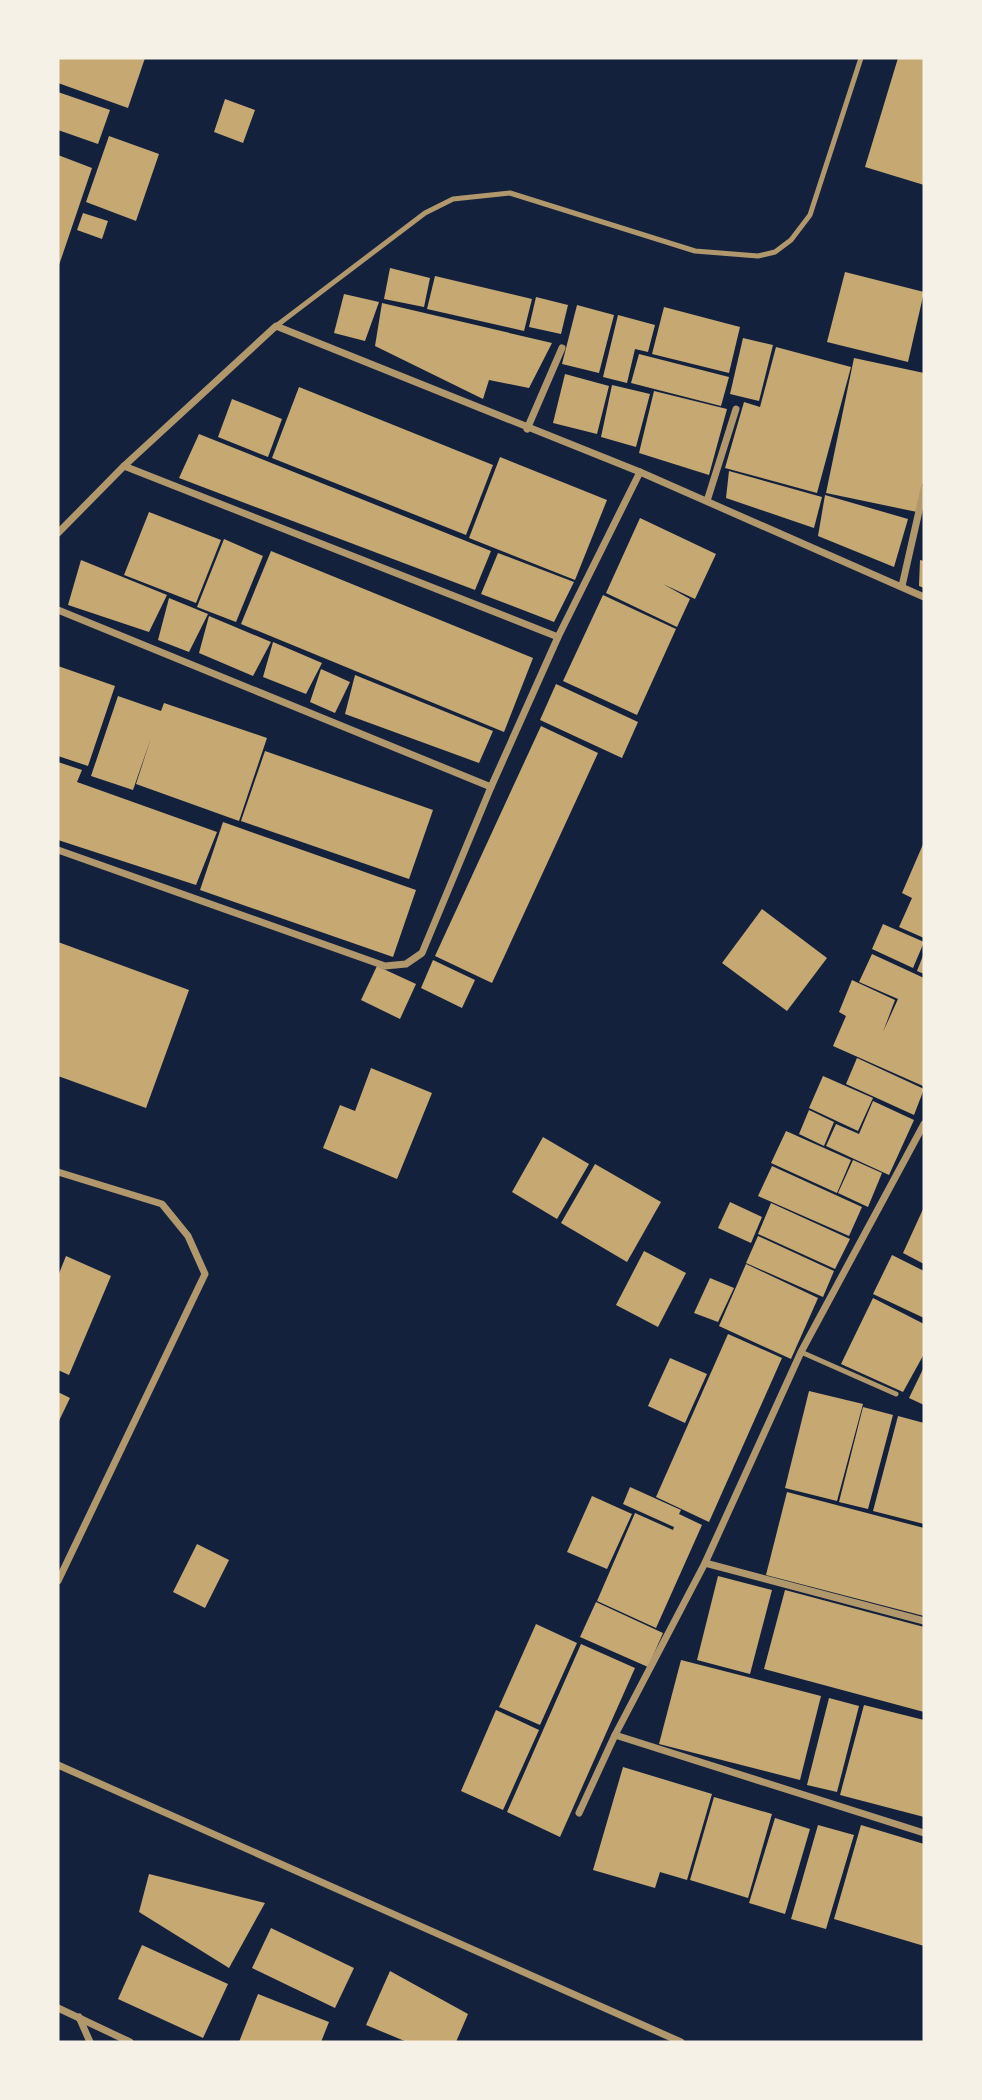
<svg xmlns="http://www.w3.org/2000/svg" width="982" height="2100" font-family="'Playfair Display',serif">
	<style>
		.building { fill: #c6a872 }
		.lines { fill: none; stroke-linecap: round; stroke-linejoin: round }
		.service { stroke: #b1986c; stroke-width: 5 }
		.minor { stroke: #b1986c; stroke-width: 7 }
	</style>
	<rect width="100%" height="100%" fill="#14213d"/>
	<g class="building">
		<path d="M58,58H145L128,108L58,83Z"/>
		<path d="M898,58H924V185L865,167Z"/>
		<path d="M58,92L110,110L98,144L58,130Z"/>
		<path d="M225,99L255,110L243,143L214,132Z"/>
		<path d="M109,136L159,154L136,221L86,202Z"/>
		<path d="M58,155L92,168L58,268Z"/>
		<path d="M83,213L108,221L102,239L77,230Z"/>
		<path d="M390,268L430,278L424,307L384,299Z"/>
		<path d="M845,272L924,292L908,362L827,342Z"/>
		<path d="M435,276L532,299L524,331L427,309Z"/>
		<path d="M344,294L379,302L365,341L334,333Z"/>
		<path d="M536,297L568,305L561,334L529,327Z"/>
		<path d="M382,303L552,343L529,388L489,380L483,399L375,346Z"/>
		<path d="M577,305L614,315L599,373L562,364Z"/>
		<path d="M664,307L740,327L729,373L652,354Z"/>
		<path d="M618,315L655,325L648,352L635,349L627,383L603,377Z"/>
		<path d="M743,338L773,345L759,401L730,394Z"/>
		<path d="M776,347L851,367L817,493L725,468L744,402L760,407Z"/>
		<path d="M639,354L729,377L721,406L631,383Z"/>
		<path d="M854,358L924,373V478L917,512L826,493Z"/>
		<path d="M565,374L609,386L597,434L553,423Z"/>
		<path d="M612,385L650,394L636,447L601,437Z"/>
		<path d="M299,387L493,465L466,535L272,458Z"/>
		<path d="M654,391L727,409L709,475L639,453Z"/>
		<path d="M232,399L282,419L268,457L218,437Z"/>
		<path d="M199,434L491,551L475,590L179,478Z"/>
		<path d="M500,457L607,500L575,580L469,538Z"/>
		<path d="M729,471L822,497L814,528L726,498Z"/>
		<path d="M825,495L908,519L894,567L818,536Z"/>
		<path d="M149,512L221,540L196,603L124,575Z"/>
		<path d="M640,518L716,554L695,599L663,584L690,599L677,627L606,593Z"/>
		<path d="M224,539L263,556L236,622L197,607Z"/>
		<path d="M271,551L533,658L504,732L241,624Z"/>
		<path d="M498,553L574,582L554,622L481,594Z"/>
		<path d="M81,560L167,595L149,632L68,605Z"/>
		<path d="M920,560L924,561V588L919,586Z"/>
		<path d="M603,595L676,629L637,715L563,681Z"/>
		<path d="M169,598L208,614L189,652L158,640Z"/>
		<path d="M209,616L271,642L253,676L199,653Z"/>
		<path d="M273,642L322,663L306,694L263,677Z"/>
		<path d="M58,666L115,686L88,766L58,756Z"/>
		<path d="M321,669L350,682L335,713L310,702Z"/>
		<path d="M355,675L493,731L479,763L345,714Z"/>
		<path d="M556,684L638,722L622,758L540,720Z"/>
		<path d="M118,696L161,711L164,703L267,738L239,821L136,784L151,738L133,790L91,776Z"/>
		<path d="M541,726L598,753L492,983L435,956Z"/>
		<path d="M265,751L433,810L409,879L241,821Z"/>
		<path d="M58,762L82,770L77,782L217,832L196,885L58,840Z"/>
		<path d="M223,822L416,890L393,957L200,890Z"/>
		<path d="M924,842V938L899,927L912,898L902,893Z"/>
		<path d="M762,909L827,958L787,1011L722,963Z"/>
		<path d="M883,924L924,942L913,968L872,949Z"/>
		<path d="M58,942L189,990L146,1108L58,1076Z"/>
		<path d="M924,953V974L917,971Z"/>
		<path d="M872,954L924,978L923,1086L833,1046L846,1016L839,1012L852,980L895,1000L883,1032L898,999L859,982Z"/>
		<path d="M433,960L475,980L462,1008L421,988Z"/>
		<path d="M377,966L416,984L400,1019L361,1000Z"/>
		<path d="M857,1058L924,1089L914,1115L846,1084Z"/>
		<path d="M371,1068L432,1093L397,1179L323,1148L340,1105L355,1111Z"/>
		<path d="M823,1076L873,1098L858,1131L809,1108Z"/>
		<path d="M873,1101L914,1120L889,1175L826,1146L836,1124L859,1134Z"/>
		<path d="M809,1110L834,1122L824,1146L799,1134Z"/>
		<path d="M786,1131L851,1160L837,1193L771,1163Z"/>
		<path d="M543,1137L589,1164L557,1219L512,1192Z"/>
		<path d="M853,1160L882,1173L868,1207L838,1193Z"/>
		<path d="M595,1164L661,1202L627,1262L561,1223Z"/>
		<path d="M772,1166L862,1207L849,1236L758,1196Z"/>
		<path d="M730,1202L762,1217L751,1243L718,1228Z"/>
		<path d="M771,1203L850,1239L835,1269L758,1234Z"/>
		<path d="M924,1207V1264L903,1253Z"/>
		<path d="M758,1236L834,1271L823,1297L746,1263Z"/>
		<path d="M644,1251L686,1273L658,1327L616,1305Z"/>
		<path d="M892,1255L924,1271V1318L873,1294Z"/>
		<path d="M66,1256L111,1276L69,1375L58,1370V1276Z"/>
		<path d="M746,1264L818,1298L791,1359L719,1326Z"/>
		<path d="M710,1278L734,1288L718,1322L694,1313Z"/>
		<path d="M873,1298L924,1324V1354L903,1392L841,1364Z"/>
		<path d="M728,1334L782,1358L709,1522L656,1497Z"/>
		<path d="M670,1358L707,1374L685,1423L648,1406Z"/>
		<path d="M924,1367V1405L909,1398Z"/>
		<path d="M809,1391L863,1404L837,1501L785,1488Z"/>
		<path d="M58,1392L70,1398L58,1423Z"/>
		<path d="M863,1407L893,1415L868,1509L839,1502Z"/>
		<path d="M898,1416L924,1423V1524L873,1511Z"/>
		<path d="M630,1487L681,1510L679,1514L702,1525L656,1628L597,1601L635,1513L673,1530L674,1527L623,1504Z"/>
		<path d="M787,1492L924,1528V1616L766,1575Z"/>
		<path d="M592,1496L632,1514L607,1569L567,1552Z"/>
		<path d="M197,1544L229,1560L205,1608L173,1592Z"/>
		<path d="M718,1576L772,1590L750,1674L697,1660Z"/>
		<path d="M785,1590L924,1627V1712L764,1669Z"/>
		<path d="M596,1602L663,1633L648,1667L580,1637Z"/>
		<path d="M536,1624L577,1643L540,1725L499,1707Z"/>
		<path d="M581,1644L635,1668L560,1837L507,1812Z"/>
		<path d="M681,1660L821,1696L800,1780L659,1744Z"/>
		<path d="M829,1698L859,1706L837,1792L807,1785Z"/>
		<path d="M864,1705L924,1720V1817L840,1795Z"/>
		<path d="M496,1710L539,1730L503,1810L461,1791Z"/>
		<path d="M623,1767L712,1794L687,1880L660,1872L655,1888L593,1870Z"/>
		<path d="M714,1797L772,1814L748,1898L690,1880Z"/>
		<path d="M775,1818L810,1829L785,1914L749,1903Z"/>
		<path d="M818,1825L854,1835L826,1929L791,1919Z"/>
		<path d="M861,1825L924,1844V1946L834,1919Z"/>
		<path d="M149,1874L265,1903L229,1968L139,1912Z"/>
		<path d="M271,1928L354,1968L335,2008L252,1968Z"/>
		<path d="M142,1945L228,1984L203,2038L118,1999Z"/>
		<path d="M390,1971L468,2014L456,2042H407L366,2025Z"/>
		<path d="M258,1994L329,2022L321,2042H239Z"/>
	</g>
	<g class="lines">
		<g class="service">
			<path d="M276,326L425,213L453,199L510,193L695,251L758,256L775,252L791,240L810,215L861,58"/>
			<path d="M801,1352L896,1394"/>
		</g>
		<g class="minor">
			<path d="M527,429L562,348"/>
			<path d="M124,466L558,637"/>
			<path d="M707,501L736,409"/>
			<path d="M58,533L124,466L276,326L640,472L924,597"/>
			<path d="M902,586L924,489"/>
			<path d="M58,610L491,787"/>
			<path d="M58,850L385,966L406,964L422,953L491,787L558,637L640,472"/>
			<path d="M58,1172L162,1204L188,1236L205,1274L58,1581"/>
			<path d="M705,1563L924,1621"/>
			<path d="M615,1735L924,1833"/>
			<path d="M58,1765L681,2042"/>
			<path d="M579,1813L615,1735L705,1563L801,1352L924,1124"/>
			<path d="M58,2008L130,2042"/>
			<path d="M79,2017L90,2042"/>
		</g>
	</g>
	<rect width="982" height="2100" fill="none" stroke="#f6f1e7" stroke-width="119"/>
</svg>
